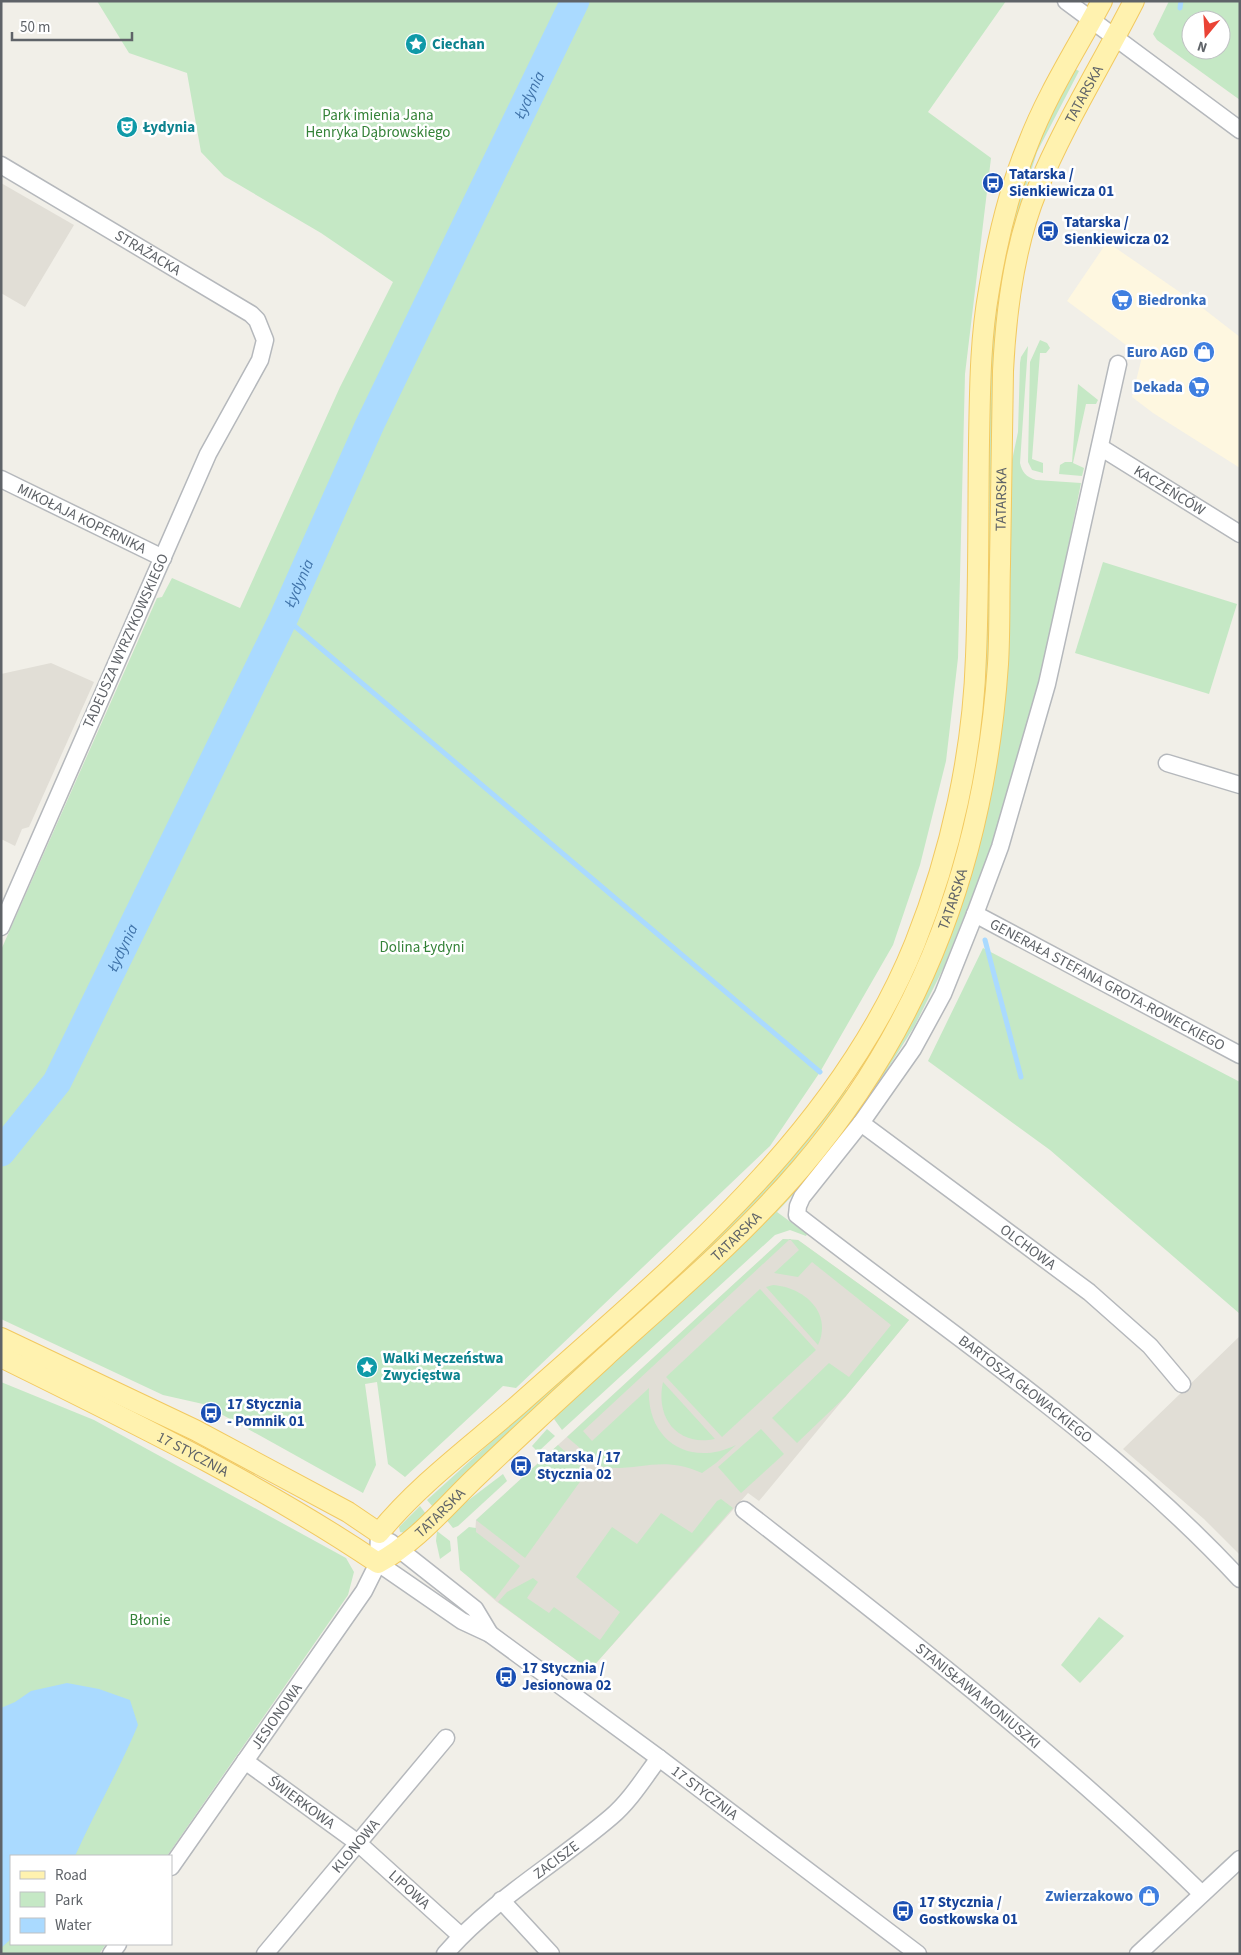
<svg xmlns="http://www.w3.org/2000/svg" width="1241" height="1955" font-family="'Source Sans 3',sans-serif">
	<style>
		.commercial { fill: #fef7e0 }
		.education { fill: #e1ded6 }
		.green { fill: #c5e8c5; fill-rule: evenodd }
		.water { fill: #aadaff }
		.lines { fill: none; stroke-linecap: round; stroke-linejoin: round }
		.stream { stroke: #aadaff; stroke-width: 5 }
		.river { stroke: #aadaff; stroke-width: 29 }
		.minor-casing { stroke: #b5b8bc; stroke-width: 19 }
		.major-casing { stroke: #f2c960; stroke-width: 22 }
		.minor { stroke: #fff; stroke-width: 16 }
		.major { stroke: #fff2af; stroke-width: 20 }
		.labels { text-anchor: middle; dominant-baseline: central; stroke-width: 5; stroke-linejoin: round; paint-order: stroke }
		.culture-label { font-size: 15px; font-weight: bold; fill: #0d838f; stroke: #fff; text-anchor: start }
		.street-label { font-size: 15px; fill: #5f6368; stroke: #fff }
		.park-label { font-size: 15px; fill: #348238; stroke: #fff }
		.transit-label { font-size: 15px; font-weight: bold; fill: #164399; stroke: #fff; text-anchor: start }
		.shop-label { font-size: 15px; font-weight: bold; fill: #366cbe; stroke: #fff; text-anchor: end }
		.water-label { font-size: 16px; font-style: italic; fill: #4174aa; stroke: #fff }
	</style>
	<rect width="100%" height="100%" fill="#f1efe8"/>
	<path class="commercial" d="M1107,242L1200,306L1240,337V468L1153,413L1132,397L1142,357L1067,301Z"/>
	<g class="education">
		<path d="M1,183L74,225L25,307L1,293Z"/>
		<path d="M51,663L94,682L29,827L22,829L15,846L1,839V674Z"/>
		<path d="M783,1239L798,1240L909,1320L759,1501L748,1493L590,1670L497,1602L472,1580L476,1520Z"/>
		<path d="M1240,1336V1555L1204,1519L1123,1449Z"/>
	</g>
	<g class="green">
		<path d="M97,1H1006L928,112L991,158L965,374L958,658L946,761L920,865L893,945L820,1072L770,1146L516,1388L503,1386L405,1477L388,1464L377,1382L365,1384L376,1465L363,1493L203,1404L163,1395L1,1319V950L157,598L162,597L172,578L240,608L340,387L393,282L321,233L224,176L201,152L187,73L129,53Z"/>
		<path d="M1169,1H1240V100L1157,40L1153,34ZM1191,20H1221V50H1191Z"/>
		<path d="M1075,69L1079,71L1037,152L1016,219L991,645L982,736L967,817L938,920L896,1011L860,1072L856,1070L956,844L990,350L1002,264L1024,175L1049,115Z"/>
		<path d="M1040,340L1047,343L1050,348L1046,353H1040L1032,459L1043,463V473L1032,470L1028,462L1030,362Z"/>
		<path d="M1028,346L1020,463C1022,472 1026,477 1036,480L1081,483L1048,648L993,844L944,967L914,1027L871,1095L867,1092L936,969L965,890L1010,470L1018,432L1020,363L1021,357Z"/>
		<path d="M1078,384L1098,400L1096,404H1086L1073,463L1084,468L1082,476L1059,474L1060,465L1065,462H1072Z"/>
		<path d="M1103,562L1237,604L1209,694L1075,653Z"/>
		<path d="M983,948L1240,1082V1314L1050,1150L928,1061Z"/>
		<path d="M843,1088L848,1091L783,1174L709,1250L433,1507L427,1500L640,1307Z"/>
		<path d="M861,1100L866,1103L829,1156L777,1212L807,1234L806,1236L790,1230L775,1235L562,1430L554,1419L560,1411Z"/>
		<path d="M783,1239L798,1240L909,1320L845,1397L797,1443L772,1418L829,1363L849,1377L891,1325L812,1262L798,1277L774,1273L799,1250L790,1239L583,1431L592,1441L649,1388C646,1440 689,1468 736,1445L716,1463L702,1473C664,1456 646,1469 608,1468L601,1466L567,1437Z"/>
		<path d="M773,1285C803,1287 833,1312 818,1345L766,1287Z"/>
		<path d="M760,1289L816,1350L722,1437L666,1377Z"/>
		<path d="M1,1382L94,1420L346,1558L354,1572L348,1595L167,1856H11V1944H106L99,1954H1Z"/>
		<path d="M663,1382L715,1439C677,1447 655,1417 663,1382Z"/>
		<path d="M547,1429L555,1436L538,1452L532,1446Z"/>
		<path d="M761,1429L784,1454L741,1493L718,1467Z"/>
		<path d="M558,1445L587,1472L525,1558L476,1520Z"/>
		<path d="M503,1474L507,1481L458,1526L453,1528L445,1518Z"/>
		<path d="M721,1499L733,1508L590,1670L498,1602L507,1592L533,1578L538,1582L527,1598L549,1613L554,1607L600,1640L620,1612L576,1577L612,1527L637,1544L661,1513L692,1533L717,1501Z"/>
		<path d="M420,1506L426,1514L405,1533L400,1532L399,1527Z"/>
		<path d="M469,1527L476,1528V1532L520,1566L495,1599L460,1570L457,1537Z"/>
		<path d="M437,1531L450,1541L451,1551L440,1559L436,1541Z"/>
		<path d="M1099,1617L1124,1636L1080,1683L1061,1665Z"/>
	</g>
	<path class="water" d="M67,1683L99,1689L130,1700L138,1725C119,1770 95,1812 75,1856H11V1939L1,1948V1708L15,1702L31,1691Z"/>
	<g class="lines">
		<g class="stream">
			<path d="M1180,8L1181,1"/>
			<path d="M284,617L820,1072"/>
			<path d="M985,940L1021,1077"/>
		</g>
		<path class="river" id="s1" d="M1,1152L57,1082L284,617L370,424L575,1"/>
		<g class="minor-casing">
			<g id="minor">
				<path d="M1066,1L1240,130"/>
				<path id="s2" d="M1,165L251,314L257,320L265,340L260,360L208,454L1,927"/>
				<path id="s3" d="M1118,364L1047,684L1000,847L975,914L943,994L913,1049L861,1123L802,1197L798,1206L797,1215C948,1333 1109,1438 1240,1579"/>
				<path id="s4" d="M1100,447L1240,534"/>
				<path id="s5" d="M1,479L163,558"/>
				<path d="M1167,763L1240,785"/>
				<path id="s6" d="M975,914L1240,1055"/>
				<path id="s7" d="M861,1123L1089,1292L1150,1346L1182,1384"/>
				<path id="s8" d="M744,1510C901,1632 1059,1754 1202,1894"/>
				<path d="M390,1542L475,1609L490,1634"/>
				<path id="s9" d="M378,1563L462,1621L490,1634L659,1758L918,1954"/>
				<path id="s10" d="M245,1761L358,1843L461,1936"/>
				<path id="s11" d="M171,1867L364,1591L378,1563L379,1533"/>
				<path d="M501,1900L551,1954"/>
				<path d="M111,1954L118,1944"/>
				<path id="s12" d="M265,1954L446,1738"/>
				<path id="s13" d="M445,1954C493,1899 556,1864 611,1817C630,1801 644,1778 659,1758"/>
				<path d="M1138,1954L1240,1859"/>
			</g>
		</g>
		<g class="major-casing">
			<g id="major">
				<path d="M1,1338L195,1430L348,1512L379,1533C418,1485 470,1447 517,1406C668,1271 837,1137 915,943C951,853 973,753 976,656C979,585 978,513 979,442C980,391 980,340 989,290C997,241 1009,190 1028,144C1047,94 1077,48 1102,1"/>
				<path id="s14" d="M1,1357C128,1420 261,1484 378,1563C415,1543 444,1508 474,1479C517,1438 561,1397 605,1357C672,1296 742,1237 801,1168C925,1022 985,854 998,664C1000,631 999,598 1000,564C1001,500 1002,436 1003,371C1006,310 1014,246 1037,190C1064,124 1102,64 1134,1"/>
			</g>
		</g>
		<use href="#minor" class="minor"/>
		<use href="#major" class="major"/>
	</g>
	<defs>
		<g id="sight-disc" transform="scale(1.125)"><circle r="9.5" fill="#0f9aa8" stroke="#fff"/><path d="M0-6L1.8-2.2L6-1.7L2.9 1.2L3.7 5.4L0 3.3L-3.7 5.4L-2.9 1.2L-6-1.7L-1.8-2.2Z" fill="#fff"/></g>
		<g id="theatre-disc" transform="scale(1.125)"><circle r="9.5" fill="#0f9aa8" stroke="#fff"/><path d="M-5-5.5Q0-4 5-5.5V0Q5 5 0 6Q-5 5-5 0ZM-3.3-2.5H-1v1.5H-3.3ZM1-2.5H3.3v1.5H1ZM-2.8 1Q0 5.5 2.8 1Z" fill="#fff"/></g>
		<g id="bus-disc" transform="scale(1.125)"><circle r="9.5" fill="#1a4fb4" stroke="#fff"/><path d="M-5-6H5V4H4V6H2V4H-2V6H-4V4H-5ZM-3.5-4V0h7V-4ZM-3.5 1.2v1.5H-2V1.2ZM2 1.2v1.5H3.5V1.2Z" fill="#fff"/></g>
		<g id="supermarket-disc" transform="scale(1.125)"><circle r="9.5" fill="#3f7fe0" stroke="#fff"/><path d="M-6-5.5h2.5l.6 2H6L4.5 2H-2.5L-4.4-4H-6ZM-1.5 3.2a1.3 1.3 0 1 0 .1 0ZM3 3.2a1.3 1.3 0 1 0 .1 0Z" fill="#fff"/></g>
		<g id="shop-disc" transform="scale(1.125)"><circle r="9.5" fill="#3f7fe0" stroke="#fff"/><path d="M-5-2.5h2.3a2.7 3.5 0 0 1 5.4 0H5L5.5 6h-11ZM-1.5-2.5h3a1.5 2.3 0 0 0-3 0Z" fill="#fff"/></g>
	</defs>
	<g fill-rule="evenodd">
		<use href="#sight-disc" x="416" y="44"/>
		<use href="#theatre-disc" x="127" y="127"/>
		<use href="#bus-disc" x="993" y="183"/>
		<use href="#bus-disc" x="1048" y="231"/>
		<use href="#supermarket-disc" x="1122" y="300"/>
		<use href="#shop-disc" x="1204" y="352"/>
		<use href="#supermarket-disc" x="1199" y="387"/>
		<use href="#sight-disc" x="367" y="1367"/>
		<use href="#bus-disc" x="211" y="1413"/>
		<use href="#bus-disc" x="521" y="1466"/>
		<use href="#bus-disc" x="506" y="1677"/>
		<use href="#shop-disc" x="1149" y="1896"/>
		<use href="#bus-disc" x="903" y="1911"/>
	</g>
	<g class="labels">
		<g class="culture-label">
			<text x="432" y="44">Ciechan</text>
			<text x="143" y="127">Łydynia</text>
			<text x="383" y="1358">Walki Męczeństwa<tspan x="383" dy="17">Zwycięstwa</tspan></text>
		</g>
		<g class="street-label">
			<text stroke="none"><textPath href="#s14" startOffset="2145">TATARSKA</textPath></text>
			<text stroke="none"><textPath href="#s2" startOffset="171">STRAŻACKA</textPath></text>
			<text stroke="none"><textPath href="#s4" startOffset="82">KACZEŃCÓW</textPath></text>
			<text stroke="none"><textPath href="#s14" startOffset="1725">TATARSKA</textPath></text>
			<text stroke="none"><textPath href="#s5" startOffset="90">MIKOŁAJA KOPERNIKA</textPath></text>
			<text transform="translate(126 641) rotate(-66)">TADEUSZA WYRZYKOWSKIEGO</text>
			<text stroke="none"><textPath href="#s14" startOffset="1320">TATARSKA</textPath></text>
			<text stroke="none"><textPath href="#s6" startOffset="150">GENERAŁA STEFANA GROTA-ROWECKIEGO</textPath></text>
			<text stroke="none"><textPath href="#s14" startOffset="915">TATARSKA</textPath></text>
			<text stroke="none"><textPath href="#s7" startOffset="208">OLCHOWA</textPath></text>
			<text stroke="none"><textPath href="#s3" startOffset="1209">BARTOSZA GŁOWACKIEGO</textPath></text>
			<text stroke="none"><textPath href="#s14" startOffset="215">17 STYCZNIA</textPath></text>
			<text stroke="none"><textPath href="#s14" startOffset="510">TATARSKA</textPath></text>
			<text stroke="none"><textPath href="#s8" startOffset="299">STANISŁAWA MONIUSZKI</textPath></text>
			<text stroke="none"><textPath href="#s11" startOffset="184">JESIONOWA</textPath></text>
			<text stroke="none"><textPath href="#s9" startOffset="400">17 STYCZNIA</textPath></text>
			<text stroke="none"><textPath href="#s10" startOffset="70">ŚWIERKOWA</textPath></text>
			<text stroke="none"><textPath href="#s12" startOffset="141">KLONOWA</textPath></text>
			<text stroke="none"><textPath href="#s13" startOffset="146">ZACISZE</textPath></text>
			<text stroke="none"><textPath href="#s10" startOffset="209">LIPOWA</textPath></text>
		</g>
		<g class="park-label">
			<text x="378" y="115">Park imienia Jana<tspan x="378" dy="17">Henryka Dąbrowskiego</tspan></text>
			<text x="422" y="947">Dolina Łydyni</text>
			<text x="150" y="1620">Błonie</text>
		</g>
		<g class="transit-label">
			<text x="1009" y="174">Tatarska /<tspan x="1009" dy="17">Sienkiewicza 01</tspan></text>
			<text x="1064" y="222">Tatarska /<tspan x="1064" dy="17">Sienkiewicza 02</tspan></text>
			<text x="227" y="1404">17 Stycznia<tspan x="227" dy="17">- Pomnik 01</tspan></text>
			<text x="537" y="1457">Tatarska / 17<tspan x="537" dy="17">Stycznia 02</tspan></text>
			<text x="522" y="1668">17 Stycznia /<tspan x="522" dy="17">Jesionowa 02</tspan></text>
			<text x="919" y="1902">17 Stycznia /<tspan x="919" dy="17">Gostkowska 01</tspan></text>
		</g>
		<g class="shop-label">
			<text x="1138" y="300" text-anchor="start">Biedronka</text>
			<text x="1188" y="352">Euro AGD</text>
			<text x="1183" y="387">Dekada</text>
			<text x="1133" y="1896">Zwierzakowo</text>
		</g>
		<g class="water-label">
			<text stroke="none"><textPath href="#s1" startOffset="1184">Łydynia</textPath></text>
			<text stroke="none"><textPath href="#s1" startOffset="644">Łydynia</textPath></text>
			<text stroke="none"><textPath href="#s1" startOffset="239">Łydynia</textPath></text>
		</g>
	</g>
	<rect width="1241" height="1955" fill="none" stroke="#5f6368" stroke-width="5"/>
	<rect x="10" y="1855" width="162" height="90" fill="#ffffff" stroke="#bfc1c3"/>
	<rect x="20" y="1871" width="25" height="8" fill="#fff2af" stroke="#bfc1c3"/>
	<text x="55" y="1880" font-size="15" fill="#5f6368">Road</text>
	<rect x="20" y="1892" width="25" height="15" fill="#c5e8c5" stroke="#bfc1c3"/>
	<text x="55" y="1905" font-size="15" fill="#5f6368">Park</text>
	<rect x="20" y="1918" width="25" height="15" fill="#aadaff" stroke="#bfc1c3"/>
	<text x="55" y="1930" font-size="15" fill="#5f6368">Water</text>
	<g transform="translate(1206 35) rotate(198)"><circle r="24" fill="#ffffff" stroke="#bfc1c3"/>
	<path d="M0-4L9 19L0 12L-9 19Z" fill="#ea4335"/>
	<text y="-8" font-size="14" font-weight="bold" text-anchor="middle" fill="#5f6368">N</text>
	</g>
	<path d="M12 32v8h120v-8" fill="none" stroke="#5f6368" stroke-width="2.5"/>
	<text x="20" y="32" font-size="15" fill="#5f6368" stroke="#ffffff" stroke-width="4" paint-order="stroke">50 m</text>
</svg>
